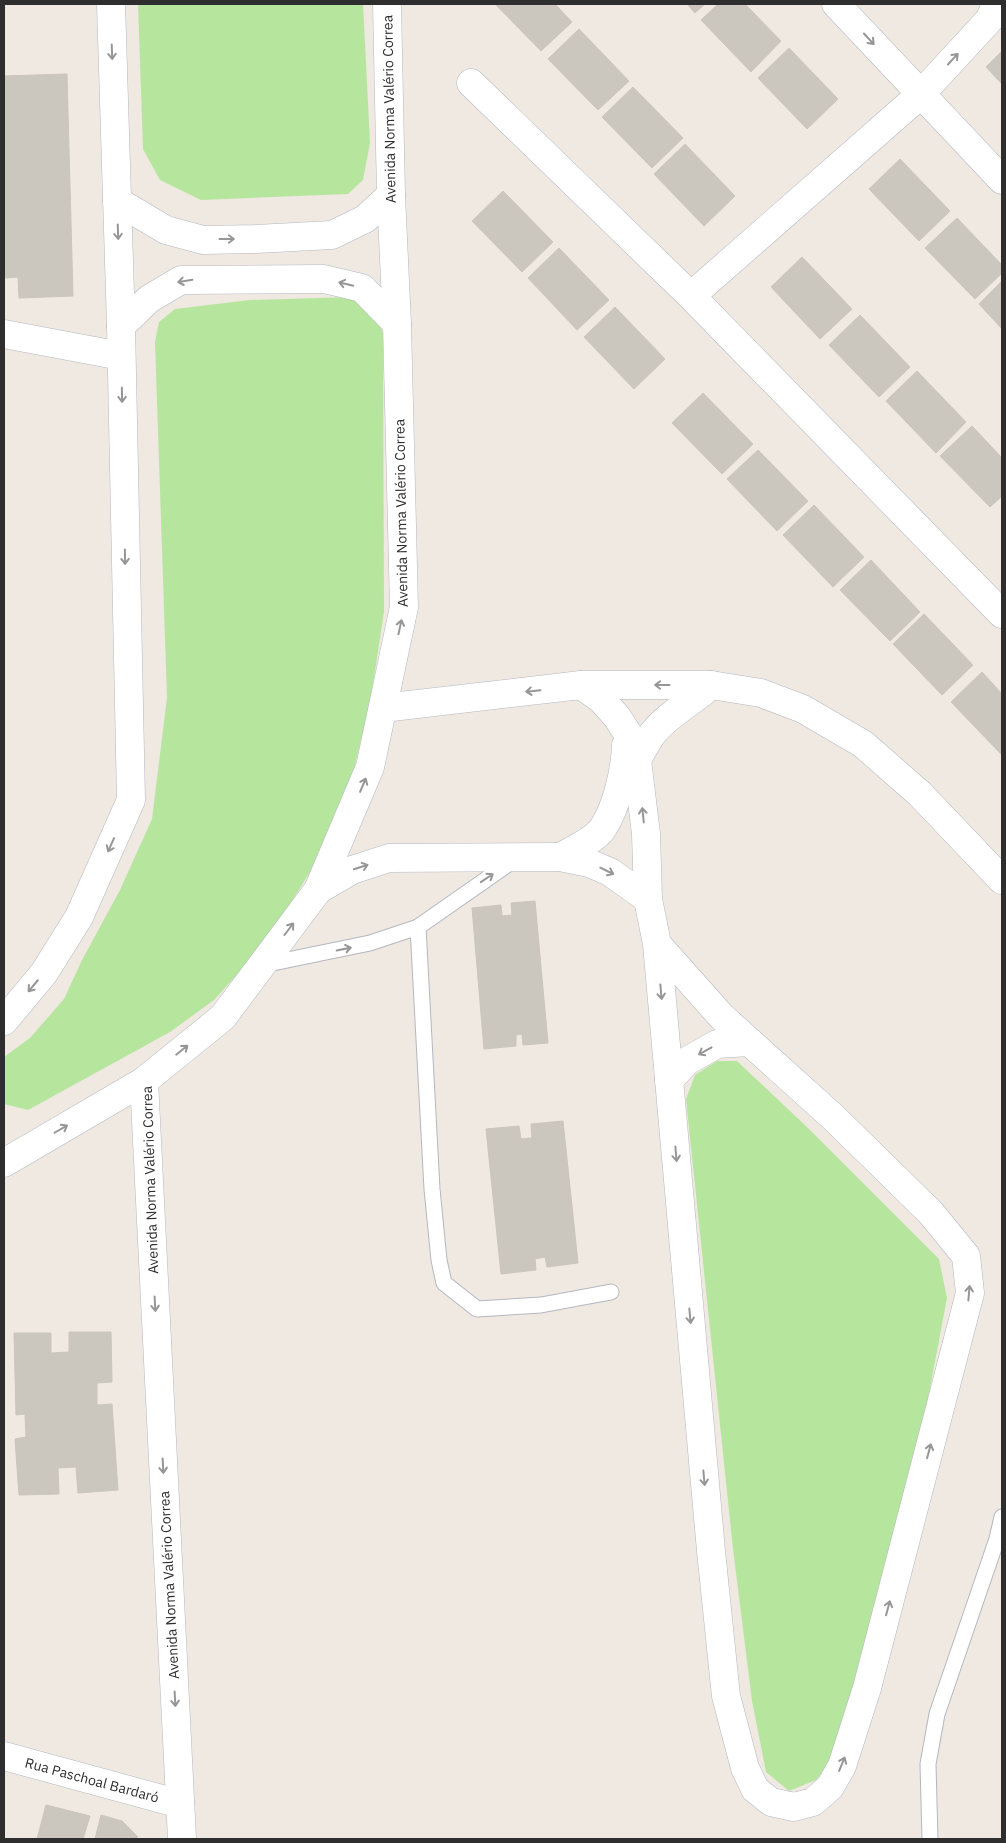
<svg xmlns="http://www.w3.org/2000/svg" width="1006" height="1843" font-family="'IBM Plex Sans',sans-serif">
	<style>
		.green { fill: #b6e59e }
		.building { fill: #cbc7bf; stroke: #cbc5ba }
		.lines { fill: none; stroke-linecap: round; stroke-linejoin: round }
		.service-casing { stroke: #b4b7c1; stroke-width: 17 }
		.minor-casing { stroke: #b4b7c1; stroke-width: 29 }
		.tertiary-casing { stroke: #b4b7c1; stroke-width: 29 }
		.service { stroke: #fff; stroke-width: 15 }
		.minor { stroke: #fff; stroke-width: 28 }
		.tertiary { stroke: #fff; stroke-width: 28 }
		.oneway { stroke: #969696 }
		.labels { text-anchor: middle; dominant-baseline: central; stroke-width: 4; stroke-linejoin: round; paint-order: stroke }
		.street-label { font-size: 14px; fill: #2e2e2e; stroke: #fff }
	</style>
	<rect width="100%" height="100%" fill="#efe9e1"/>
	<g class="green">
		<path d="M138,4H363L370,143L363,180L348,194L201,200L160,180L143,149Z"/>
		<path d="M351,297L374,306L383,334L384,612L370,703L349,790L313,867L267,941L214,1000L170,1032L28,1110L4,1104V1057L30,1038L64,999L82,960L120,890L152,819L167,698L155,342L159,322L175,309L250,300Z"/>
		<path d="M717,1061H737L809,1129L939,1259L947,1298L912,1483L834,1758L816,1780L789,1791L766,1772L752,1701L733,1549L686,1099L695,1075Z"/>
	</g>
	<g class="building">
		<path d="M495,4H555L572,22L541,51Z"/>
		<path d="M687,4H705L695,13Z"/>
		<path d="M718,4H745L781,41L751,72L701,20Z"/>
		<path d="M579,29L629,81L598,110L548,59Z"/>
		<path d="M789,48L838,99L807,129L758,78Z"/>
		<path d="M1002,51V84L986,67Z"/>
		<path d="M67,74L73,296L19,298L18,277L4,278V76Z"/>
		<path d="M633,87L683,138L652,168L602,117Z"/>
		<path d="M685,144L735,196L704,226L654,174Z"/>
		<path d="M900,159L950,211L919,241L869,189Z"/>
		<path d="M503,191L553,242L522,272L472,221Z"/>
		<path d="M957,218L1002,265V273L975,299L925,248Z"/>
		<path d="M559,248L609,300L577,330L528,278Z"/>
		<path d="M802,257L852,309L820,339L771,287Z"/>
		<path d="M1002,281V329L979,304Z"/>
		<path d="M615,307L665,359L634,389L584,337Z"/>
		<path d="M860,315L910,367L879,397L829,345Z"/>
		<path d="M917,371L966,422L936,453L886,401Z"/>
		<path d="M703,393L753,444L722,474L672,423Z"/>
		<path d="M972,426L1002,458V496L990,507L940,456Z"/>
		<path d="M758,450L808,501L777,531L727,479Z"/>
		<path d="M814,505L864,557L833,587L783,535Z"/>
		<path d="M871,560L920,612L890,641L840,590Z"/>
		<path d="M924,614L973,665L942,695L893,644Z"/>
		<path d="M982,672L1002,694V753L1001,754L951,702Z"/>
		<path d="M535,901L548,1043L523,1045L522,1034L516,1035V1046L484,1049L472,908L501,905L502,916L512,915L511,903Z"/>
		<path d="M563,1121L578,1263L547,1267L545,1257L535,1259L536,1270L501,1274L486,1129L519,1126L521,1139L532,1138L531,1124Z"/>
		<path d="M69,1332H111L112,1382L97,1383V1405L112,1404L118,1490L78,1493L76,1467L58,1468L59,1494L19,1495L15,1439L26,1437L25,1414L16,1415L14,1333H51V1353L69,1352Z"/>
		<path d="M46,1805L90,1816L83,1839H37Z"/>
		<path d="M101,1815L122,1821L137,1836L138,1839H95Z"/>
	</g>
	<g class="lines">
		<g class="service-casing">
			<g id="service">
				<path d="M418,927L432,1189L439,1260L444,1283L477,1309L541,1305L611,1292"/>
				<path d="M263,965L370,943L418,927L514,860"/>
				<path d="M930,1839L928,1764L937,1714L997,1539L1002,1517"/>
			</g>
		</g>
		<g class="minor-casing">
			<g id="minor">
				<path d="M836,4L1002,180"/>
				<path d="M471,83L691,296L1002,614"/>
				<path d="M691,296L920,95L990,19L996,4"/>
				<path d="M4,334L121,356"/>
				<path d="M581,685L601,699L617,717L630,737L637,760L646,834L648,899L657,944L711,1551L726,1696L745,1768L755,1789L771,1802L794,1807L813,1802L830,1787L842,1766L867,1688L970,1293L966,1256L931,1213L834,1118L722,1017L657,944"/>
				<path d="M383,708L581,685H711L761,693L803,709L863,744L920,794L1002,880"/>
				<path d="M637,760C642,751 647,741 653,733C669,713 693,702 711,685"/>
				<path d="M560,857C573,850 595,840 603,828C617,806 625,771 626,745"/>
				<path d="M318,890L352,870L389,858L560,857L589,863L610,872L648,899"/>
				<path d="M669,1080L687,1061L717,1044L749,1042"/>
				<path d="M144,1081L182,1839"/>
				<path d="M4,1756L180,1804"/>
			</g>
		</g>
		<g class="tertiary-casing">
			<g id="tertiary">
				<path d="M117,201L166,230L203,240L256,239L332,235L365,219L391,195"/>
				<path d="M121,326L149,299L181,280L324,279L362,288L397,324"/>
				<path d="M4,1021L44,973L79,917L131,800L121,326L111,4"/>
				<path d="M4,1163L144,1081L223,1017L318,890L370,767L404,607L397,324L391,195L387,4"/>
			</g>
		</g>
		<use href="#service" class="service"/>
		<use href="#minor" class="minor"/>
		<use href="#tertiary" class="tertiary"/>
	</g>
	<defs><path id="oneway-shaft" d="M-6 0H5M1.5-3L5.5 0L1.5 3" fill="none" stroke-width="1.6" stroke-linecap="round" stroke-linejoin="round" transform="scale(1.25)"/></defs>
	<g class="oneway">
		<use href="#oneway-shaft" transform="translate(869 39) rotate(47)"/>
		<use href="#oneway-shaft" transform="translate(112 52) rotate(88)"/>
		<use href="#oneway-shaft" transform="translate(953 59) rotate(-47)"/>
		<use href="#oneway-shaft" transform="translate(118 232) rotate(88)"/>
		<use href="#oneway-shaft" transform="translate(227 239)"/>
		<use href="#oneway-shaft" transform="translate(185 281) rotate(171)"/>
		<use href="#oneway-shaft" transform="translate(346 284) rotate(-166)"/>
		<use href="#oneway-shaft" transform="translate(122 395) rotate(89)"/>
		<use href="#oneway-shaft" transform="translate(125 557) rotate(89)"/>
		<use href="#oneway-shaft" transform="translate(400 627) rotate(-78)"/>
		<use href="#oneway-shaft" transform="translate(662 685) rotate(180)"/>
		<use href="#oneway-shaft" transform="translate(533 691) rotate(174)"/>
		<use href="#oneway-shaft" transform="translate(363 785) rotate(-67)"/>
		<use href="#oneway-shaft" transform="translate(643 815) rotate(-96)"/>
		<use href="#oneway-shaft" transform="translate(111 845) rotate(114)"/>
		<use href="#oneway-shaft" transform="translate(361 867) rotate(-18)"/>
		<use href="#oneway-shaft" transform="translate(607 871) rotate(26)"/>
		<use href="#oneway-shaft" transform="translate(487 878) rotate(-34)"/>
		<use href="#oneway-shaft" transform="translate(289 929) rotate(-53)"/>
		<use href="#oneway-shaft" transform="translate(344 949) rotate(-12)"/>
		<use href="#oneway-shaft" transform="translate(33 986) rotate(130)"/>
		<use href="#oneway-shaft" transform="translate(661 992) rotate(85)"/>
		<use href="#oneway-shaft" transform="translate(182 1050) rotate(-39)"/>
		<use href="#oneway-shaft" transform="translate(705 1051) rotate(151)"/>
		<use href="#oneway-shaft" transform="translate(61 1129) rotate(-30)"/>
		<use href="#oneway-shaft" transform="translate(676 1154) rotate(85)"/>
		<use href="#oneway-shaft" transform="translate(969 1293) rotate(-85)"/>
		<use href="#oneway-shaft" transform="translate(155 1304) rotate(87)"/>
		<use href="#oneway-shaft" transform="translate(690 1316) rotate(85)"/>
		<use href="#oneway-shaft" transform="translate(929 1451) rotate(-75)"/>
		<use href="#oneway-shaft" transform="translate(163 1466) rotate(87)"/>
		<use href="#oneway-shaft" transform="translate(704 1478) rotate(85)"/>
		<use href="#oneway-shaft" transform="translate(888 1608) rotate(-75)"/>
		<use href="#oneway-shaft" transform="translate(175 1699) rotate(87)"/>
		<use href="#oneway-shaft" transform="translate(842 1764) rotate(-68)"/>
	</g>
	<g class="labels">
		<g class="street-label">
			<text transform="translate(389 109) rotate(-91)">Avenida Norma Valério Correa</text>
			<text transform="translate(401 513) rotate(-91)">Avenida Norma Valério Correa</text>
			<text transform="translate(150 1180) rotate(-92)">Avenida Norma Valério Correa</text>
			<text transform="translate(169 1585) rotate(-93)">Avenida Norma Valério Correa</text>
			<text transform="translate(92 1780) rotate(15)">Rua Paschoal Bardaró</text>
		</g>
	</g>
	<rect width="1006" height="1843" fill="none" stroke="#2e2e2e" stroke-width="10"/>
</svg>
